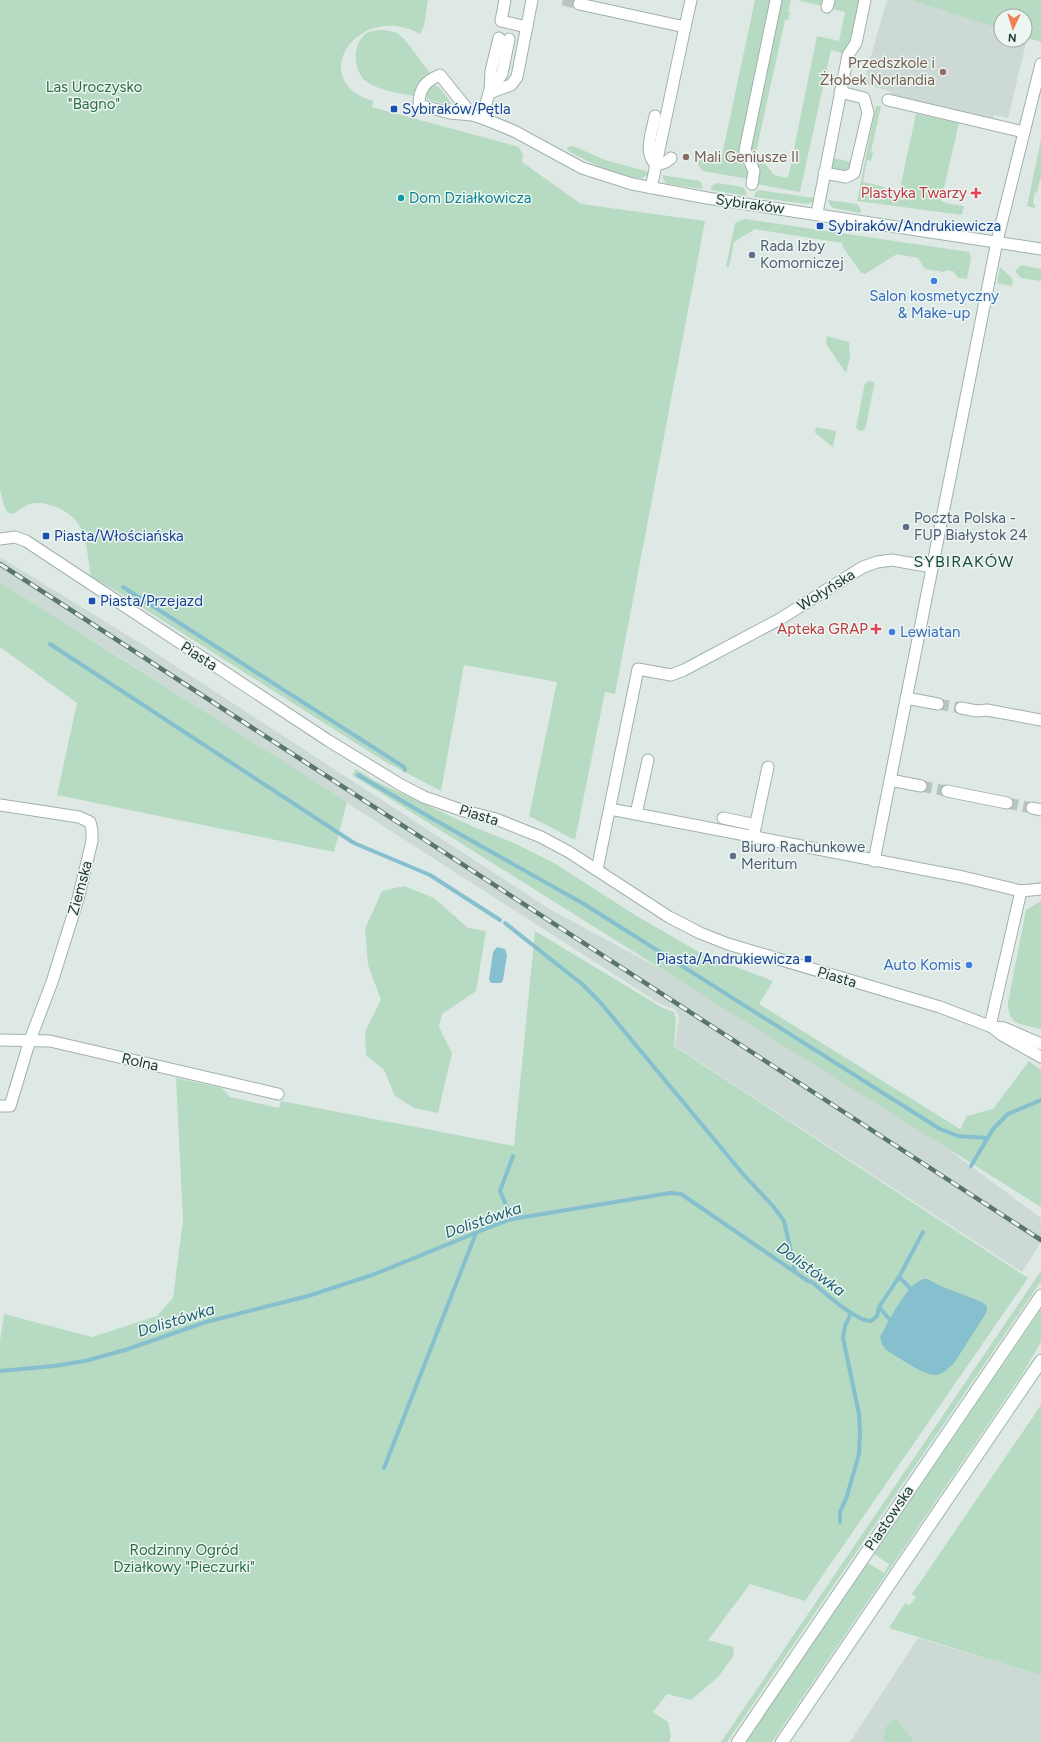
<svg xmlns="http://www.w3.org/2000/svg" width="1041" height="1742" font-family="Figtree,sans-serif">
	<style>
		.built { fill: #ccd9d4 }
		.green { fill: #b6dac2 }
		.water { fill: #86bfce }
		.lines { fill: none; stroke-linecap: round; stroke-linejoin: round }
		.stream { stroke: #86bfce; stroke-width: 4 }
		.street-tunnel { stroke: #b8c6c1; stroke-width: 11; stroke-dasharray: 11 5.5; stroke-linecap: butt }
		.street-casing { stroke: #a1b0ac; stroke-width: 13 }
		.secondary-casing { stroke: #9db5ad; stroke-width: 14 }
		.street { stroke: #fff; stroke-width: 11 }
		.secondary { stroke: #fff; stroke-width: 12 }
		.rail-casing { stroke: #5a746e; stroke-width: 4.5 }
		.rail { stroke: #eef6f2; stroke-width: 3; stroke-dasharray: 9; stroke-linecap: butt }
		.education-dot { fill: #8d6e63; stroke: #eef6f2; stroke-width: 1.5 }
		.transit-dot { fill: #1a4fb4; stroke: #eef6f2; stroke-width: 1.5 }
		.health-dot { fill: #e0444e; stroke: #eef6f2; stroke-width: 1.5 }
		.culture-dot { fill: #0f9aa8; stroke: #eef6f2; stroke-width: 1.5 }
		.service-dot { fill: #5c6f8a; stroke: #eef6f2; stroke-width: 1.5 }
		.shop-dot { fill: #3f7fe0; stroke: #eef6f2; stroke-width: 1.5 }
		.labels { text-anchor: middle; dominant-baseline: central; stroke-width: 3; stroke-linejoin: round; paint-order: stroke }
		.education-label { font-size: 15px; fill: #785e54; stroke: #eef6f2; text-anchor: end }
		.park-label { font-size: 15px; fill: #2b6e48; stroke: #eef6f2 }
		.transit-label { font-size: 15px; fill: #164399; stroke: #eef6f2; text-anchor: start }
		.health-label { font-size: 15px; fill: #be3a42; stroke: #eef6f2; text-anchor: end }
		.culture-label { font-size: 15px; fill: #0d838f; stroke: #eef6f2; text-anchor: start }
		.street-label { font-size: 15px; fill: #203833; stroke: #eef6f2 }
		.service-label { font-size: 15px; fill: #4e5e75; stroke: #eef6f2; text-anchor: start }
		.shop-label { font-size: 15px; fill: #366cbe; stroke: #eef6f2 }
		.neighbourhood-label { font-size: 16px; letter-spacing: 1px; fill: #1c4a41; stroke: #eef6f2 }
		.water-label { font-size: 16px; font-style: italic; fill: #1c5f72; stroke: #eef6f2 }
	</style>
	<rect width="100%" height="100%" fill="#dee9e5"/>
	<g class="built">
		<path d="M887,0H911L992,26L1001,30V40L1027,39L1008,118L994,115L993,120L892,95L889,91L863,84Z"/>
		<path d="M0,557L140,643L551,910L700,990L914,1124L1041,1218V1242L1022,1272L675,1046L679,1017L675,1009L662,1005L132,665L0,582Z"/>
		<path d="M918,1638L1041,1675V1742H850Z"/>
	</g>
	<g class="green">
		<path d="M0,0H428L424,26L420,34C359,0 304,80 373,101L372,107L519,147L523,155L522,162L581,204L705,221L615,694L605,692L575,840L529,816L557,682L464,665L441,791L384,761L116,591L91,577C88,561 88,544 81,529C74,512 47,499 29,504C24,506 18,511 13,514L8,513L4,506L0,490Z"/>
		<path d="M755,0H772L740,152L751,173L749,179L703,171L693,158L696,156L721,160Z"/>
		<path d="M776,0H791L788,12H790L788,20H785L756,152L774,175L788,178L817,36L839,41L845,12L798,0H872L865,3L848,55L831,50L800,192L756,184L745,150Z"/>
		<path d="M911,0H1041V42L1025,37V16H1001V29Z"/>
		<path d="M385,30L397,33L405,40L430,73C420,79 416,85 414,96C399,93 380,91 367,82C353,72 351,43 367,33C372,30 380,30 385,30Z"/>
		<path d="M434,85L440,88L451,103V106L427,99L426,92L431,87Z"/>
		<path d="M876,106H881L871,151L873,152L871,161L867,160L863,182L885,187L884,191L899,193L916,114L959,123L941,201L949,204L964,206L962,215L857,201Z"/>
		<path d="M1041,140V176L1037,193L1035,192L1033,203L1036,207L1034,208L1027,206Z"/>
		<path d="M573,146L605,160L649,172C646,176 643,179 638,178C617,177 589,162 570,152L567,149L568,147Z"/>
		<path d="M827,157L858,163L854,173H824Z"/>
		<path d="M662,175L700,181L703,189L668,184L665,182Z"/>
		<path d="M716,183L743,187L746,192V196L711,190V187Z"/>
		<path d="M758,190L815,198L813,202L806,204L754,197L755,193Z"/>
		<path d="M828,200L857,204L861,210L860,213L833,208L830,205Z"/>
		<path d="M745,219L969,252L971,258L967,279L958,278L953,271L947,270L944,272L925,269L918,258L897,254L865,274L861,273L843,247L842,243L755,229L734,242L729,267H726L735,223Z"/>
		<path d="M1021,265L1041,269V281L1021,278L1015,271Z"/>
		<path d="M1000,267L1013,279L1012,286L997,283Z"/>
		<path d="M827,336L849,342L850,358L846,373L826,344Z"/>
		<path d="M869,381L874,382V386L866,425L865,429L862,431L858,430L856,427L865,383Z"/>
		<path d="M816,427L836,431L833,447L815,433Z"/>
		<path d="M0,582L347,802L334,852L57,795L77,703L0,647Z"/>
		<path d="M356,769L375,781L474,827L514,843L556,864L635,915L704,955L773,981L759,1004L960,1129L967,1116L993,1109L1029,1061L1041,1070V1207L352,775Z"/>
		<path d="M404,886L434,898L468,928L486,931L476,991L442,1014L439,1027L452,1053L438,1113L414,1108L395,1096L384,1070L366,1055L365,1032L381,1000L368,965L365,929L382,891Z"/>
		<path d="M1041,901V1029C1022,1024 1008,1026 1008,1003L1026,910Z"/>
		<path d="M535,931L661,1007L674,1012L676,1019L674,1046L1028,1278L805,1601L750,1584L708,1640L733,1647L734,1655L718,1677L691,1700L667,1694L653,1712L668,1722L671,1736L669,1742H0V1341L4,1314L92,1337L157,1316L173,1298L183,1220L176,1078L222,1088L230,1097L279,1108L281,1101L514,1146Z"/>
		<path d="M1041,1271V1281L727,1742H721Z"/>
		<path d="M1041,1309V1342L1023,1373L772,1742H746L868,1563L884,1573L889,1564L874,1554Z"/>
		<path d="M1041,1405V1675L889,1628L905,1603L910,1605L916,1597L912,1594Z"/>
		<path d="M895,1719L899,1722L914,1742H884C883,1733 886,1722 895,1719Z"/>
	</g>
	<g class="water">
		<path d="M497,947L505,949L507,955L503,980L501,983H491L489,980L493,952Z"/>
		<path d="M923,1279H928L938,1285L982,1302L987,1306V1311L983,1318L954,1363C949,1368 943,1374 936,1375C924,1376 897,1356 886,1350L882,1344L880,1337C889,1321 906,1285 923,1279Z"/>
	</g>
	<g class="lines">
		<g class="stream">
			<path d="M123,587L404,767L405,770"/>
			<path d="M50,644L354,843L430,875L500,920"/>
			<path d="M358,775L433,819L584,904L940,1129L958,1136L987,1138"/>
			<path d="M505,923L582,984L600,1002L743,1174L773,1206L784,1221L794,1265V1271"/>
			<path d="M971,1166L993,1129L1008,1114L1041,1100"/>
			<path d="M512,1219L500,1191L513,1156"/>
			<path d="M899,1277L910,1288"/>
			<path d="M879,1307L890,1320"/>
			<path d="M0,1371L54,1366L85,1361L125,1350L206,1322L308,1296L375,1274L490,1227L512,1219L670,1193L681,1194L808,1281L812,1282C825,1293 855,1321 871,1321L877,1316L879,1307L899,1277L923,1232"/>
			<path d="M384,1468L476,1233"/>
			<path d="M840,1522V1512L847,1496L859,1454L860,1432L859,1414L843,1338L845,1326L851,1313"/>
		</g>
		<g class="street-tunnel">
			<path d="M563,0L579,4"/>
			<path d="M938,704L961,708"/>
			<path d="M921,786L947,791"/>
			<path d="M1007,803L1032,808"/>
		</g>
		<g class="street-casing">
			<g id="street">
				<path d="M505,0L501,21L527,27"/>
				<path d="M579,4L685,27L651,188"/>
				<path d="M827,7L829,0"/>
				<path d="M685,27L691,0"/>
				<path d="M490,91L491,71L499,38"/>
				<path d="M489,93L511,85L517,77L532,0"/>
				<path d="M888,100L1024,132"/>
				<path d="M472,115L440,75C425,81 419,89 419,105L450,113L472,115L482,118L514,131L582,168L632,184L707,198L1041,249"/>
				<path d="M655,116C652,133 643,152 656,165"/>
				<path d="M482,118L489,93L502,74L509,39"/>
				<path d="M656,165L666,162L671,158"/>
				<path d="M824,173L846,177L854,173L868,113L864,98L840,92"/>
				<path d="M752,184L754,171L745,150L776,0"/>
				<path d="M817,213L848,55L856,43L865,0"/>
				<path d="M0,539L15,537L26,541L329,741L401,785L424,797L464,811L496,819L541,837L569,852L669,917L700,933L728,944L940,1007L992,1027L1004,1028L1041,1044"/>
				<path d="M906,698L938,704"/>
				<path d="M961,708L977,711L987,710L1041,720"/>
				<path d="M890,780L921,786"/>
				<path d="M947,791L1007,803"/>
				<path d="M0,805L79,817L90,822L92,830V841L78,899L52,982L30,1040L10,1106H0"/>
				<path d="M1032,808L1041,810"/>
				<path d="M610,809L963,877L1021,891L1041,889"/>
				<path d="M636,814L648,760"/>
				<path d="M723,818L756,825"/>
				<path d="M753,837L768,767"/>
				<path d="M874,861L997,241L1041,64"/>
				<path d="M597,870L638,669L671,675L684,670L780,619L863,567L877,562L892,560L932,567"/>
				<path d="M990,1026L1021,891"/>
				<path d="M992,1027L1002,1035L1041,1057"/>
				<path d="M0,1040L50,1041L278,1094"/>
			</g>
		</g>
		<g class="secondary-casing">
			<g id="secondary">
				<path d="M738,1742L1041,1296"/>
				<path d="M782,1742L1041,1361"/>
			</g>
		</g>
		<use href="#street" class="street"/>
		<use href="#secondary" class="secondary"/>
		<g class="rail-casing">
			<path id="rail" d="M0,564L1041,1240"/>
		</g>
		<use href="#rail" class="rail"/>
	</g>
	<g class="education-dot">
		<circle cx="943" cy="72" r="4"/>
		<circle cx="686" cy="157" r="4"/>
	</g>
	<g class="transit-dot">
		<rect x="390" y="105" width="8" height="8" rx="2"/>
		<rect x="816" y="222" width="8" height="8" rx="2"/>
		<rect x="42" y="532" width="8" height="8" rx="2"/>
		<rect x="88" y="597" width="8" height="8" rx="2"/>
		<rect x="804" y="955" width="8" height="8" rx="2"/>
	</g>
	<g class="health-dot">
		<path d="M974 187h4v4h4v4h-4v4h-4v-4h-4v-4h4z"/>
		<path d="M874 623h4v4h4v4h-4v4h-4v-4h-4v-4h4z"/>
	</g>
	<circle class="culture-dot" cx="401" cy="198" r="4"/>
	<g class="service-dot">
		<circle cx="752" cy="255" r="4"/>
		<circle cx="906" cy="527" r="4"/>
		<circle cx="733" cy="856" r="4"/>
	</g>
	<g class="shop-dot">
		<circle cx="934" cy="281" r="4"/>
		<circle cx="892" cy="632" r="4"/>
		<circle cx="969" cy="965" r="4"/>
	</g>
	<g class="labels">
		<g class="education-label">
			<text x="935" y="63">Przedszkole i<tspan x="935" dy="17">Żłobek Norlandia</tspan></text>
			<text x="694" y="157" text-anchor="start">Mali Geniusze II</text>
		</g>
		<g class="park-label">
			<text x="94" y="87">Las Uroczysko<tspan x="94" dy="17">"Bagno"</tspan></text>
			<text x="184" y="1550">Rodzinny Ogród<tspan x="184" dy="17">Działkowy "Pieczurki"</tspan></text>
		</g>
		<g class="transit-label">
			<text x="402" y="109">Sybiraków/Pętla</text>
			<text x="828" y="226">Sybiraków/Andrukiewicza</text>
			<text x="54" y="536">Piasta/Włościańska</text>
			<text x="100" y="601">Piasta/Przejazd</text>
			<text x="800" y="959" text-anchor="end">Piasta/Andrukiewicza</text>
		</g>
		<g class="health-label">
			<text x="967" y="193">Plastyka Twarzy</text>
			<text x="868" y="629">Apteka GRAP</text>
		</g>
		<g class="culture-label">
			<text x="409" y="198">Dom Działkowicza</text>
		</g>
		<g class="street-label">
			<text transform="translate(750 204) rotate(8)">Sybiraków</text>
			<text transform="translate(826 590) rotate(-32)">Wołyńska</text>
			<text transform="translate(199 656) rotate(33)">Piasta</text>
			<text transform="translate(479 815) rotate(17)">Piasta</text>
			<text transform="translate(80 888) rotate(-75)">Ziemska</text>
			<text transform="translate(837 977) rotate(17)">Piasta</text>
			<text transform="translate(140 1062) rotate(13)">Rolna</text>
			<text transform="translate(889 1518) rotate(-56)">Piastowska</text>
		</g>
		<g class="service-label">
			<text x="760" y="246">Rada Izby<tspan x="760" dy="17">Komorniczej</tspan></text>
			<text x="914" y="518">Poczta Polska -<tspan x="914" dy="17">FUP Białystok 24</tspan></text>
			<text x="741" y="847">Biuro Rachunkowe<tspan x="741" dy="17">Meritum</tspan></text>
		</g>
		<g class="shop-label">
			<text x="934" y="296">Salon kosmetyczny<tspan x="934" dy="17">&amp; Make-up</tspan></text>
			<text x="900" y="632" text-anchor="start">Lewiatan</text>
			<text x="961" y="965" text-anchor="end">Auto Komis</text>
		</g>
		<g class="neighbourhood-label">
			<text x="964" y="561">SYBIRAKÓW</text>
		</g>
		<g class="water-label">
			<text transform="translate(483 1220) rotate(-19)">Dolistówka</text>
			<text transform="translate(811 1269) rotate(36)">Dolistówka</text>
			<text transform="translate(176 1320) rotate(-17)">Dolistówka</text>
		</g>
	</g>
	<g transform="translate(1013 28) rotate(184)"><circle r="19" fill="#eef6f2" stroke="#9caaa6"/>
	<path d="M0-3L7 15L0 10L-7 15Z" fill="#ef8356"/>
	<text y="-6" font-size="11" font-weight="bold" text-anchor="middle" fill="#203833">N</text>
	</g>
</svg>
